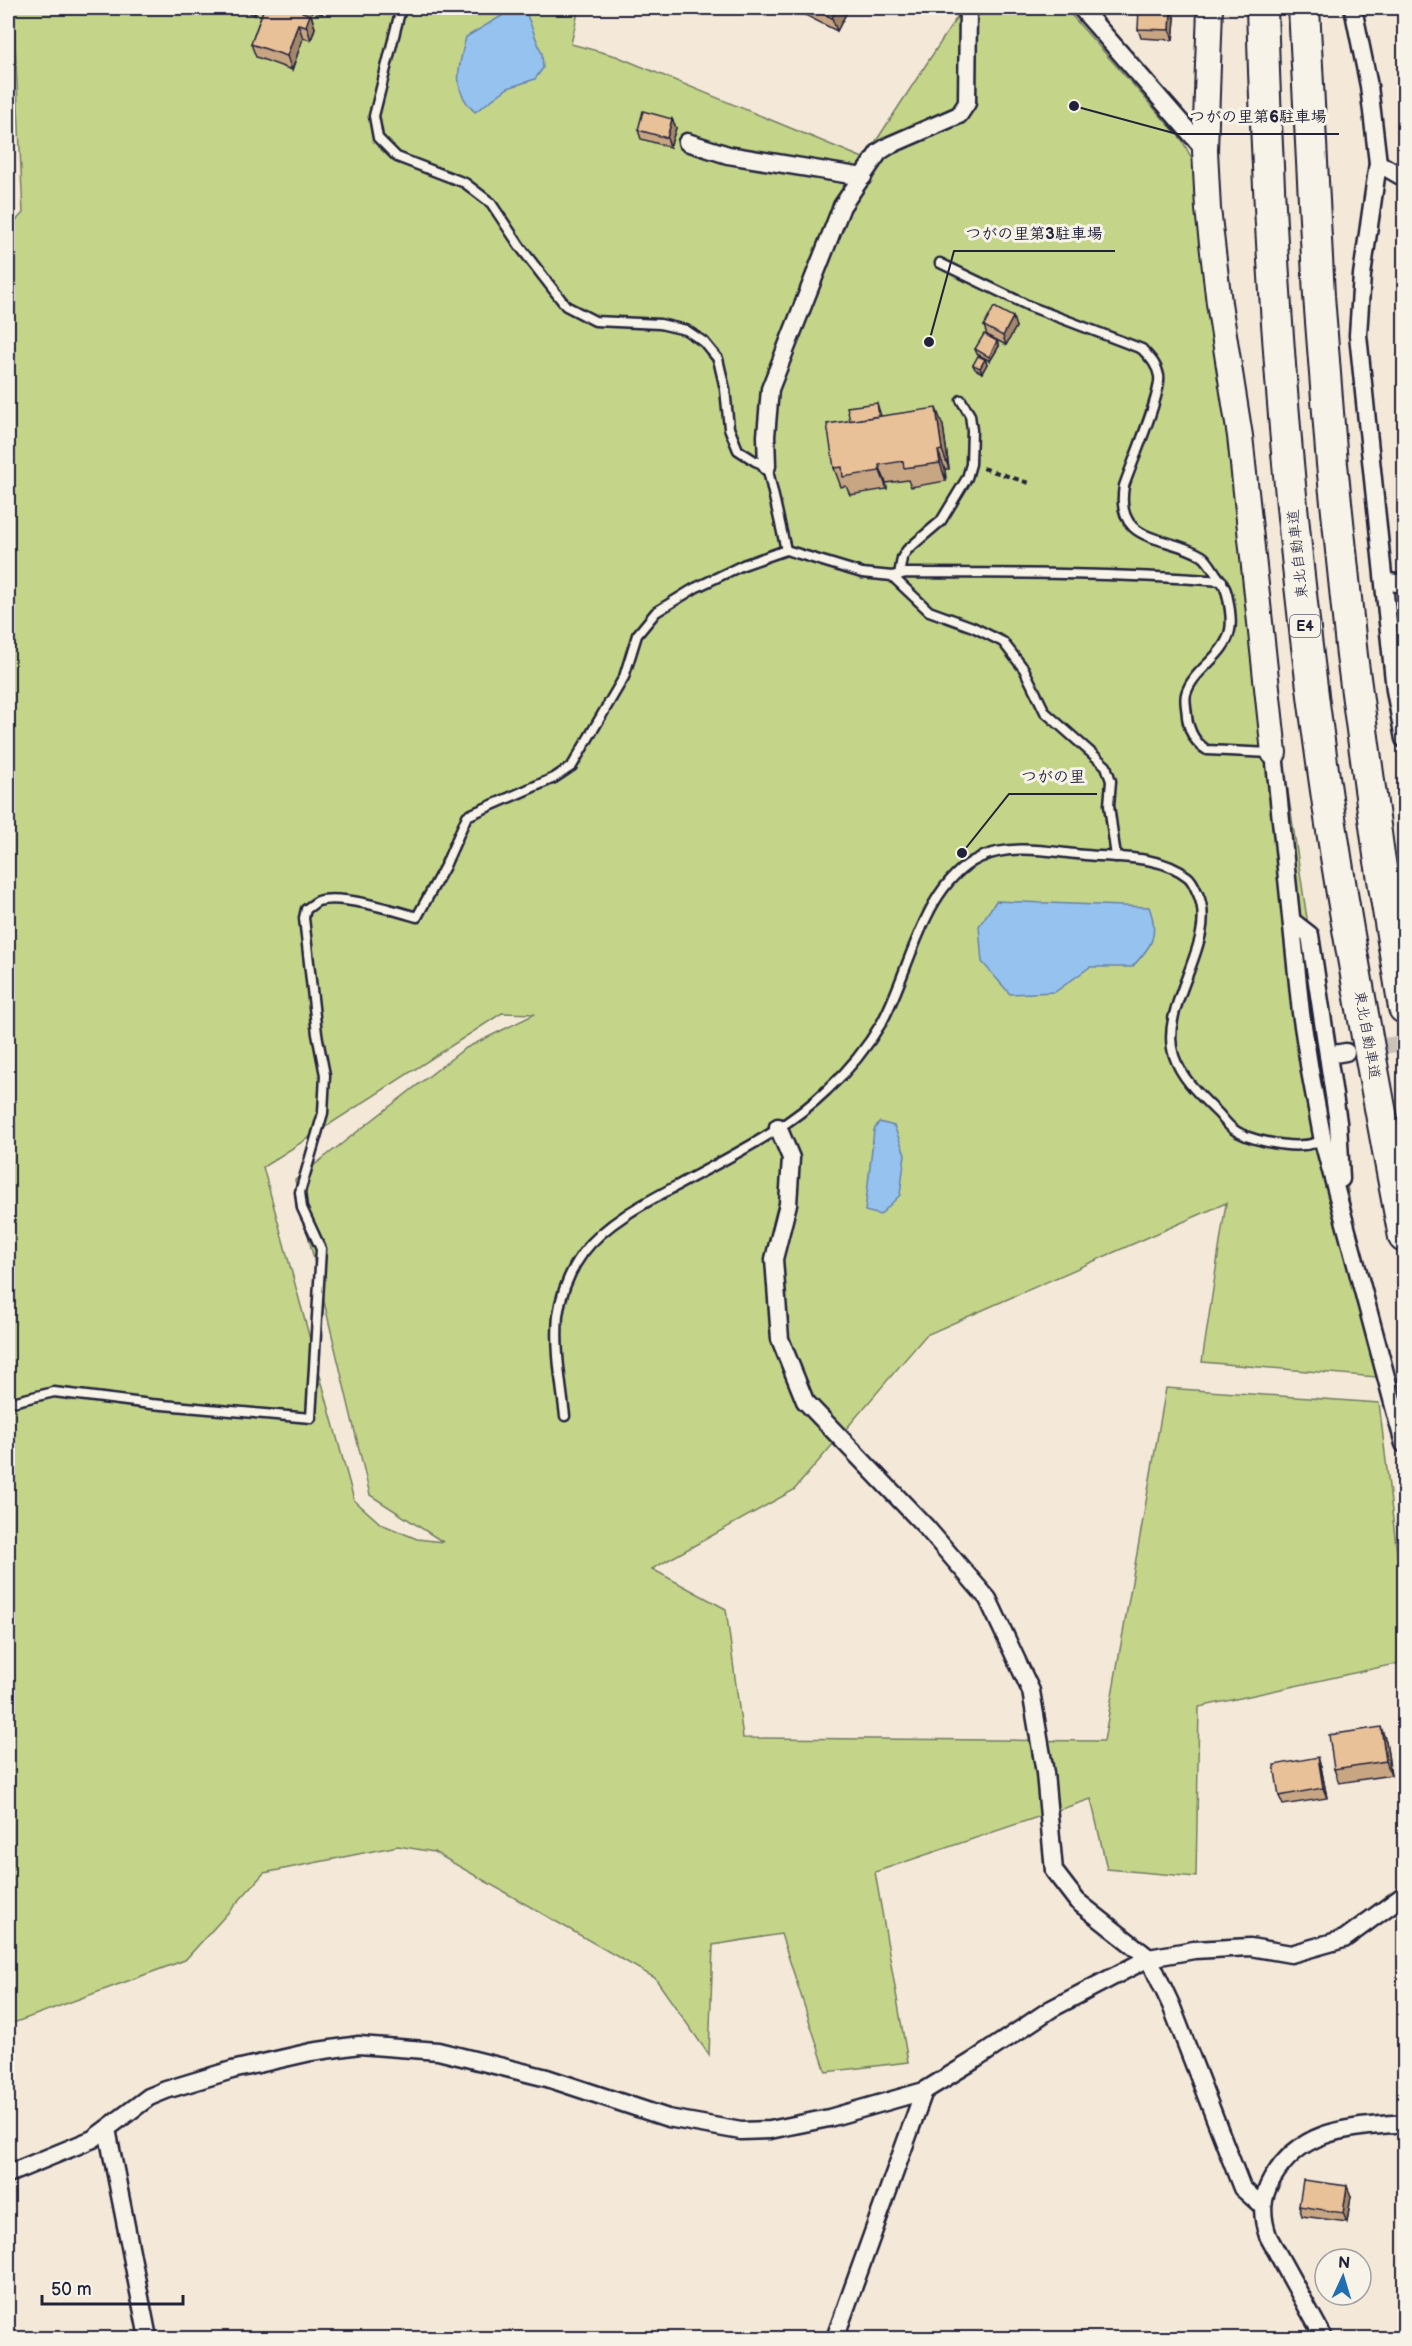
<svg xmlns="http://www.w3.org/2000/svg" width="1412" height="2346" font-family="'Balsamiq Sans','Klee One',sans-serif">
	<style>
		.green { fill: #c4d58a; stroke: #737c62; stroke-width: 1.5; fill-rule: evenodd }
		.water { fill: #96c2ef; stroke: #6882a7; stroke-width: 1.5 }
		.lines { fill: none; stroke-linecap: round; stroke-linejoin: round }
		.street-tunnel { stroke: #cac1b9; stroke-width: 16; stroke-dasharray: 16 8; stroke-linecap: butt }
		.lane-casing { stroke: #22223b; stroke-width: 13 }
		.street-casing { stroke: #22223b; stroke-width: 21 }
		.secondary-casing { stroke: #22223b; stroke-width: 28 }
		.highway-casing { stroke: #22223b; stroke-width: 34 }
		.path { stroke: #22223b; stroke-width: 4; stroke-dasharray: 6 4.5; stroke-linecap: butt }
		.lane { stroke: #f7f3e8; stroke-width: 8 }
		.street { stroke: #f7f3e8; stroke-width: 16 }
		.secondary { stroke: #f7f3e8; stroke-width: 24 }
		.highway { stroke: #f7f3e8; stroke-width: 30 }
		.wall { fill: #c8a684; stroke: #22223b; stroke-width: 1.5 }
		.shaded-wall { fill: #a3876b; stroke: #22223b; stroke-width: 1.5 }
		.building { fill: #e9c199; stroke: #22223b; stroke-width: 1.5 }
		.labels { text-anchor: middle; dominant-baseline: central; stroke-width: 6; stroke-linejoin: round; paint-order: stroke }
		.shield { fill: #f7f3e8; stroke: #62616f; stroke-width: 1.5 }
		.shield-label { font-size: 14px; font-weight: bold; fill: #22223b }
		.street-label { font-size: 15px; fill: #22223b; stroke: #f7f3e8 }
		.leader { fill: none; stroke: #22223b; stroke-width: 2 }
		.callout-dot { fill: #22223b; stroke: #f7f3e8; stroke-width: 2 }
		.callout-label { font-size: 16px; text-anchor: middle; font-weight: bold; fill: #22223b; stroke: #f7f3e8; stroke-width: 6; stroke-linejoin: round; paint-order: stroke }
	</style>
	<rect width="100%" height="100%" fill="#f4e9d8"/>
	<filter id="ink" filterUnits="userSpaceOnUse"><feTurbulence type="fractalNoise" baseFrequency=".0167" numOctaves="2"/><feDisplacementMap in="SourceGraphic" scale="12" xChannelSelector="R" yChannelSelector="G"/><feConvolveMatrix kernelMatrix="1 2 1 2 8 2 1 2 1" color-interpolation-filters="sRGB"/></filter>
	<g filter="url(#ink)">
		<path class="green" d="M8,8H579L571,44L616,56L863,158L878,138L963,8H1065L1182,140L1193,161L1376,1377L1202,1362L1226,1203L926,1335L794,1490L652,1569L726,1609L743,1738L1104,1741L1166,1388L1379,1403L1404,1612V1662L1199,1707L1196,1877L1107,1869L1091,1799L875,1872L908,2062L826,2072L781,1934L713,1945L709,2055L655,1978L434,1852L398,1846L264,1873L185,1960L8,2025V229L23,213L14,20L8,18ZM502,1013L535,1014L464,1049L295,1180L370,1495L443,1542L417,1539L381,1524L354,1500L263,1167Z"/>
		<g class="water">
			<path d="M515,8L527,15L542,54L543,68L535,79L508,88L475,112C450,89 459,66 466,37Z"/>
			<path d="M996,901L1149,907C1160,936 1151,947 1132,967H1090L1055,992L1010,994L982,962L979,926Z"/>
			<path d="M879,1122L894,1126L905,1154L900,1195L880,1215L865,1211L874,1130Z"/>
		</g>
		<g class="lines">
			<path class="street-tunnel" d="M1362,1049L1404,1043"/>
			<g class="lane-casing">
				<g id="lane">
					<path d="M401,8L374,116L378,138L397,157L465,183L491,203L521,248L566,306L595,321L660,324L686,330L704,342L718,359L725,389L729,428L738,450L755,461L767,466L786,550"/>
					<path d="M940,263L1029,306L1142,349C1149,357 1157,364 1159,376C1162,393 1131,465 1124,486C1114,546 1167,534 1202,556C1207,559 1212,568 1216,574C1221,580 1225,586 1227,594C1229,603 1232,621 1230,630C1225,657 1193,669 1186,694C1184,701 1187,710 1187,717C1189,731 1195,743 1207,750L1271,753"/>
					<path d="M899,575L902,558L907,550L941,521L967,478L971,464L972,430L970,415L961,400"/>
					<path d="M892,576L906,573C1011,573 1116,573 1222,581"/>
					<path d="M8,1403L54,1392L151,1404L311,1418L321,1249L302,1208L300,1192L323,1113L325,1075L317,1034L304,918L306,909C310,907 314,903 318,901C341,894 393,910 417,917L445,866L467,816L554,778L572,766L624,677L637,635L656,612L695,588L743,565L786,550L862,573L892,576L929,611L973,627L1003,642L1024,669L1045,712L1106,766L1111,781L1109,805L1116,857"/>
					<path d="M565,1416C561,1383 555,1349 558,1315C561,1294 570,1271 583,1253C605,1223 648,1201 680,1184C731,1156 786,1130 827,1090C848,1071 868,1046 882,1022C910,972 923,884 979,858C1011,843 1051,852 1085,855C1118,858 1161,855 1188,877C1193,881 1195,888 1198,894C1220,942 1157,1006 1174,1056C1182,1080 1202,1097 1219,1114C1223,1119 1228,1125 1233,1129C1247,1140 1285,1147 1304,1145C1310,1145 1317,1142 1323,1141"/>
				</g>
			</g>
			<g class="street-casing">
				<g id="street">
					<path d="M1081,8L1205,150"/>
					<path d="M1353,8L1369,86L1378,163L1362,275L1358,335L1395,690L1404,739"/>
					<path d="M687,142L728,155L863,177"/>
					<path d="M1378,163L1404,178"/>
					<path d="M767,466L766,436L770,389L842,206L879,152L890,145L959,115L967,103L968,8"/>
					<path d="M1385,581L1396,583L1404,582"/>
					<path d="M1274,753L1301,1013L1310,1071L1323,1141L1404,1444"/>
					<path d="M1292,921L1310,935L1338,1122L1341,1179"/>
					<path d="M1328,1055L1346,1052"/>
					<path d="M778,1127L791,1158L788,1204L774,1259L780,1339L805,1401L926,1527L988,1599L1031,1691L1045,1773L1054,1871L1077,1901L1149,1958L1171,2005L1242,2188L1262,2206"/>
					<path d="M107,2129L148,2338"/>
					<path d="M8,2174L93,2139L149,2097L166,2090L232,2070L311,2052L359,2045L438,2051L547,2078L668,2118L741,2131L770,2130L829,2118L924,2091L973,2061L1051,2009L1149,1958L1194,1950L1250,1947L1291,1954L1344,1939L1404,1895"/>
					<path d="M835,2338L924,2091"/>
					<path d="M1324,2338L1268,2236C1261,2215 1261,2198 1272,2179C1302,2127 1351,2128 1404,2123"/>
				</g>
			</g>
			<g class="secondary-casing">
				<path id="secondary" d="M1210,8L1205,150L1208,209L1219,303L1240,436L1274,753"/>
			</g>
			<g class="highway-casing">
				<g id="highway">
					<path d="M1262,8C1270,292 1292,582 1337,863C1357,988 1381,1113 1404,1237"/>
					<path d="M1304,8L1319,296L1332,464L1352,656L1379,855L1404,1008"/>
				</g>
			</g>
			<path class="path" d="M983,468L1032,484"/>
			<use href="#lane" class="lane"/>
			<use href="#street" class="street"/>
			<use href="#secondary" class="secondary"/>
			<use href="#highway" class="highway"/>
		</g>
		<g class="wall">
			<path d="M241,8H257L255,15L242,10Z"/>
			<path d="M264,8H324L322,14L312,11L311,15L315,28L311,40L303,38L292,70L256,57L251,44Z"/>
			<path d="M802,8H849L837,31L805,15Z"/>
			<path d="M1171,10L1175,19L1173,40L1141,38L1138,29Z"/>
			<path d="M672,119L676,128L670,147L641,139L638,130Z"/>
			<path d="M984,326L1016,327L1006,345L987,335Z"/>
			<path d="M999,346L990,361L977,354L975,349Z"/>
			<path d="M985,359L987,364L982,373L975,369L973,365Z"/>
			<path d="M877,403L881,416L943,426L949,469H945L946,481L911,487L908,480L886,483L887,489L850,495L846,486L841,487L834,468Z"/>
			<path d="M1386,1741L1391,1775L1339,1783L1334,1769Z"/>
			<path d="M1321,1767L1327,1798L1283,1805L1279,1796Z"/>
			<path d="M1351,2196L1347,2222L1302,2216L1299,2206Z"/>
		</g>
		<g class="shaded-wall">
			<path d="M254,8H257L255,15L253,10Z"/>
			<path d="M303,8H311L312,11L311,15L315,28L311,40L302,12Z"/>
			<path d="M319,8H324L322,14Z"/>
			<path d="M837,8H849L837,31L832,18Z"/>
			<path d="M1171,10L1175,19L1173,40L1170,30Z"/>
			<path d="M298,24L303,38L292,70L287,56Z"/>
			<path d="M672,119L676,128L670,147L667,138Z"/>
			<path d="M1013,317L1016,327L1006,345L1003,336Z"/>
			<path d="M997,341L999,346L990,361L989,357Z"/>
			<path d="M985,359L987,364L982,373L980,368Z"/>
			<path d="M936,408L943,426L949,469L942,450Z"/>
			<path d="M938,451L945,469L946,481L940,463Z"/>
			<path d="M879,465L886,483L887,489L880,471Z"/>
			<path d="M1381,1727L1386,1741L1391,1775L1386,1761Z"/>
			<path d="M1318,1757L1321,1767L1327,1798L1323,1788Z"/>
			<path d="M1347,2186L1351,2196L1347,2222L1343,2213Z"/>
		</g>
		<g class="building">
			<path d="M245,8H254L253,10Z"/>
			<path d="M264,8H303L302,12L310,15L306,26L298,24L287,56L251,44Z"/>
			<path d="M812,8H837L832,18Z"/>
			<path d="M1139,8L1171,10L1170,30L1138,29Z"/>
			<path d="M643,111L672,119L667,138L638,130Z"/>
			<path d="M994,307L1013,317L1003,336L984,326Z"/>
			<path d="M984,334L997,341L989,357L975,349Z"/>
			<path d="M978,356L985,359L980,368L973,365Z"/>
			<path d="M877,403L879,416L850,421L847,407Z"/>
			<path d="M936,408L942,450L938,451L940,463L904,468L903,461L879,465L880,471L843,477L842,467L834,468L827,424Z"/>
			<path d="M1381,1727L1386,1761L1334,1769L1329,1735Z"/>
			<path d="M1318,1757L1323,1788L1279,1796L1274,1765Z"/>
			<path d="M1303,2180L1347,2186L1343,2213L1299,2206Z"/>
		</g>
	</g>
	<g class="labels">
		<rect class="shield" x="1290" y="615" width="30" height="22" rx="4.5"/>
		<g class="shield-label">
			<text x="1305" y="626">E4</text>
		</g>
		<g class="street-label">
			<text transform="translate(1298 554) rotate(-96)">東北自動車道</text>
			<text transform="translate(1367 1035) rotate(80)">東北自動車道</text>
		</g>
	</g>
	<path class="leader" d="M1074 106L1177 134H1339M929 342L954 251H1115M962 853L1009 794H1097"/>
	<g class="callout-dot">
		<circle cx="1074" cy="106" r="6"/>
		<circle cx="929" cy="342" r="6"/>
		<circle cx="962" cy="853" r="6"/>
	</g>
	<g class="callout-label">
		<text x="1258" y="122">つがの里第6駐車場</text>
		<text x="1034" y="239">つがの里第3駐車場</text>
		<text x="1053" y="782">つがの里</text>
	</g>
	<rect width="1412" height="2346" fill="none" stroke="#f7f3e8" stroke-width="30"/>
	<rect x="15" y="15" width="1382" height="2316" fill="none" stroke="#22223b" stroke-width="2" filter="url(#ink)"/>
	<g transform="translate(1343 2277) rotate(4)"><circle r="28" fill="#f7f3e8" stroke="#a29fa3" stroke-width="1.5"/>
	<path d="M0-4.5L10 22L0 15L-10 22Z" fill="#1f6fb2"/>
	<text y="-9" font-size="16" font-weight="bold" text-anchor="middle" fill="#22223b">N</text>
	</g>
	<path d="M42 2295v9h141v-9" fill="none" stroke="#22223b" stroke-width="3"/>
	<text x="51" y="2295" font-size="18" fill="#22223b" stroke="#f7f3e8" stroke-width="4.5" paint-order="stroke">50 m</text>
</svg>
